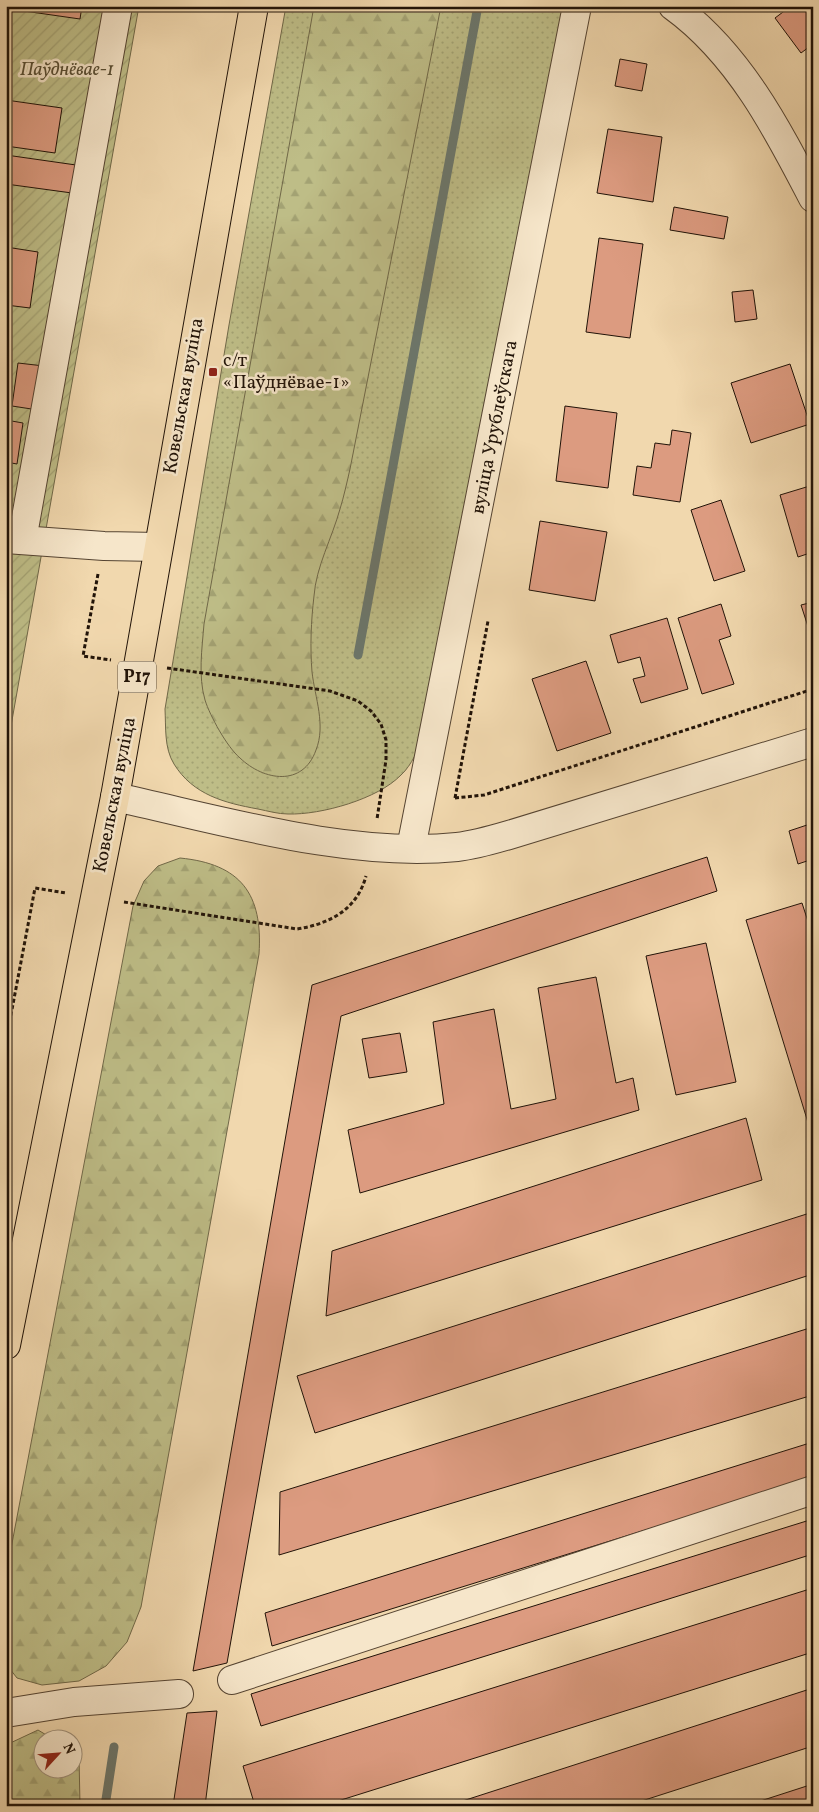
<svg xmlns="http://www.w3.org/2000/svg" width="819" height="1812" font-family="Vollkorn,serif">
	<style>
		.grass { fill: url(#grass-dots); stroke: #706848 }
		.forest { fill: url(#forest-firs); stroke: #706848 }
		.garden { fill: url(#garden-furrows); stroke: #706848 }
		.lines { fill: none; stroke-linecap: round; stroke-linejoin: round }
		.stream { stroke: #6b776d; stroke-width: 9 }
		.building { fill: #dc9b80; stroke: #211308 }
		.minor-casing { stroke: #554432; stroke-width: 30 }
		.highway-casing { stroke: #211308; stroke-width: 30 }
		.path { stroke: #211308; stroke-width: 3; stroke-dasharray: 4 2.5; stroke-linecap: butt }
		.minor { stroke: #f6e6ca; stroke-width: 28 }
		.highway { stroke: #f1d8ae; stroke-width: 28 }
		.poi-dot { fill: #8f2418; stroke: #f6e6ca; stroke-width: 2 }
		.labels { text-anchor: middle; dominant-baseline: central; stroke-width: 5; stroke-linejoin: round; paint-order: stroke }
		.shield { fill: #f6e6ca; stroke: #615242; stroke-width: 1 }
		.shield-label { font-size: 18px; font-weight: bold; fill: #211308 }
		.park-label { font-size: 19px; font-style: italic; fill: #584e34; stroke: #f6e6ca }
		.poi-label { font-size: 19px; fill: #211308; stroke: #f6e6ca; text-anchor: start }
		.street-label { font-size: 19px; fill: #211308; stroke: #f6e6ca }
	</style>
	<defs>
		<pattern id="grass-dots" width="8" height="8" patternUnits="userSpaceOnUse" patternTransform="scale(1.25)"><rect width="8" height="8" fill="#bebd87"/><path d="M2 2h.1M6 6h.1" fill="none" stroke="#a3a273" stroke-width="1.8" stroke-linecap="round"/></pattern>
		<pattern id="forest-firs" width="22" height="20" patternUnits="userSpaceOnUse" patternTransform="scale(1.25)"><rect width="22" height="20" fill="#bebd87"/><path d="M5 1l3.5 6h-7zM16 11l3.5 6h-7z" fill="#a3a273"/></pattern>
		<pattern id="garden-furrows" width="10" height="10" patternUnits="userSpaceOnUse" patternTransform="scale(1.25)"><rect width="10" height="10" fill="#bebd87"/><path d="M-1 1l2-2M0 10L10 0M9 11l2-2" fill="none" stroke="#a3a273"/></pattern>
	</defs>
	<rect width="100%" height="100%" fill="#f1d8ae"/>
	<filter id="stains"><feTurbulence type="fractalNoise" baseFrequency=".004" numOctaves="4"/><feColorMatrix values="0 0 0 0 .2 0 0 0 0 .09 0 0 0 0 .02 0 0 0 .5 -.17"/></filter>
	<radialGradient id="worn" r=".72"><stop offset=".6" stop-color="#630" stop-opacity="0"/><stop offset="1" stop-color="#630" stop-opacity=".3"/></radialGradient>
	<path class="grass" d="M286,6H565L424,736C418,749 412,765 401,775C378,799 321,815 288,814C278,814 268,811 258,809C225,803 193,795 174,764C164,748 166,727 165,709L229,325Z"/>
	<g class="forest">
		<path d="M314,6H441L350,469C347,482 344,496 340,509C332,538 316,567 314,596C311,621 310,647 312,672C315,698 326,725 316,750C303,787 264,781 240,758C227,747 210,716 205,700C198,676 202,649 204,624Z"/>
		<path d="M180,858C241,864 263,894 259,954L141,1607L127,1642L106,1666L79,1681L42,1685L17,1678L6,1664V1575L133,906L144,881L158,866Z"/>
		<path d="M38,1730L53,1739L42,1740V1770H72L73,1751L79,1755L80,1806H6V1745Z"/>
	</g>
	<path class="garden" d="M6,6H139L6,754Z"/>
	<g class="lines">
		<g class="stream">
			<path d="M358,655L478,6"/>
			<path d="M105,1806L114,1747"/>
		</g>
	</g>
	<g class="building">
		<path d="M24,6H82L80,19L24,11Z"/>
		<path d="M791,6H813V44L801,53L775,18Z"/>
		<path d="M620,59L647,64L642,91L615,86Z"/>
		<path d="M6,100L62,108L55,153L6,146Z"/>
		<path d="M608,129L662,137L653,202L597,193Z"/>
		<path d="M6,155L76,165L72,193L6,184Z"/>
		<path d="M674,207L728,217L724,239L670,230Z"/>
		<path d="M599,238L643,244L630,338L586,332Z"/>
		<path d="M6,247L38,252L30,308L6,305Z"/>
		<path d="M753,290L757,319L735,322L732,292Z"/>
		<path d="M18,363L44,366L38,410L12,406Z"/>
		<path d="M790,364L810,424L751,443L731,383Z"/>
		<path d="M565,406L617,413L608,488L556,481Z"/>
		<path d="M6,420L23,423L17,464L6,462Z"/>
		<path d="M672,430L691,433L680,502L633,495L637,466L651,468L655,443L670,445Z"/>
		<path d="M813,485V552L798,557L780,495Z"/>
		<path d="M721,500L745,571L714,581L691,510Z"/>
		<path d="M540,521L607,532L595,601L529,590Z"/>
		<path d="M813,602V642L801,605Z"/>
		<path d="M721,604L731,636L719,640L734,684L702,694L678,618Z"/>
		<path d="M667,618L688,689L641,703L633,679L645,676L640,657L618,663L610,635Z"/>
		<path d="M586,661L611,733L557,751L532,679Z"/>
		<path d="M813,823V859L798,864L789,831Z"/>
		<path d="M707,857L717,891L341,1016L227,1663L193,1671L312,985Z"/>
		<path d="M802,903L813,937V1139L746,920Z"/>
		<path d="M706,943L736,1082L676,1095L646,956Z"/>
		<path d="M596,977L616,1083L633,1078L639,1110L360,1193L348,1130L444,1104L433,1022L494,1009L511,1109L556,1099L538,988Z"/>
		<path d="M400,1033L407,1072L369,1078L362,1039Z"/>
		<path d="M746,1118L762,1180L326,1316L332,1251Z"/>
		<path d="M813,1212V1274L315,1433L297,1376Z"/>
		<path d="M813,1327V1395L279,1555L280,1492Z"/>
		<path d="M813,1442V1478L272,1646L265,1613Z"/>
		<path d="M813,1519V1554L261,1726L251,1694Z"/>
		<path d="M813,1588V1652L322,1806H255L243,1766Z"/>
		<path d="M813,1688V1746L626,1806H447Z"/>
		<path d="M217,1711L205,1806H173L187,1713Z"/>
		<path d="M813,1784V1806H745Z"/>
	</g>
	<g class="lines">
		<g class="minor-casing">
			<g id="minor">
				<path d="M673,6C738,53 777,128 813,198"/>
				<path d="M6,539L104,546L158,547"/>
				<path d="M22,540L118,6"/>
				<path d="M115,797C222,820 348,858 457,847C475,845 492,840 509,835L813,742"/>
				<path d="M411,848L577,6"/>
				<path d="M232,1680L813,1490"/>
				<path d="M6,1713L74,1702L179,1694"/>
			</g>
		</g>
		<g class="highway-casing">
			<path id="highway" d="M6,1345L115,797L254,6"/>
		</g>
		<g class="path">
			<path d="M98,574L83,656L111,660"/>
			<path d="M167,668L330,691L358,701L371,711L381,724L386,740V760L377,819"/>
			<path d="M455,798L488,621"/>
			<path d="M455,798L484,795L813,689"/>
			<path d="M124,902L297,929C329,924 357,910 366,876"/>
			<path d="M6,1041L35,888L66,893"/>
		</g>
		<use href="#minor" class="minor"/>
		<use href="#highway" class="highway"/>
	</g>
	<rect class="poi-dot" x="208" y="367" width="10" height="10" rx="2.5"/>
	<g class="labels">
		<rect class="shield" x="118" y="661.5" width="38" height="31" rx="4"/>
		<g class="shield-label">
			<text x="137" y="677">Р17</text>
		</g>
		<g class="park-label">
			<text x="67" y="70">Паўднёвае-1</text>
		</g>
		<g class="poi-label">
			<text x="223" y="361">с/т<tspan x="223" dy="22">«Паўднёвае-1»</tspan></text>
		</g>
		<g class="street-label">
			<text transform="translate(184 396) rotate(-80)">Ковельская вуліца</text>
			<text transform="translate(495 427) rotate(-79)">вуліца Урублеўскага</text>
			<text transform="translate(115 795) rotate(-79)">Ковельская вуліца</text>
		</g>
	</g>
	<rect width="819" height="1812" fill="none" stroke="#f1d8ae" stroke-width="25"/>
	<rect x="8" y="8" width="804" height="1797" fill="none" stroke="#211308" stroke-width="2.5"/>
	<rect x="12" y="12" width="794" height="1787" fill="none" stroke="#211308"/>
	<g transform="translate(58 1754) rotate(64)"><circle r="24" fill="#f6e6ca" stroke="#a1927c"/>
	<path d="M0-4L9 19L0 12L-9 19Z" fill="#8f2418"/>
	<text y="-8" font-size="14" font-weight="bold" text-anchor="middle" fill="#211308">N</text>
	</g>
	<rect width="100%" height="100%" filter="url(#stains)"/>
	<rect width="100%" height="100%" fill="url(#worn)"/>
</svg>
